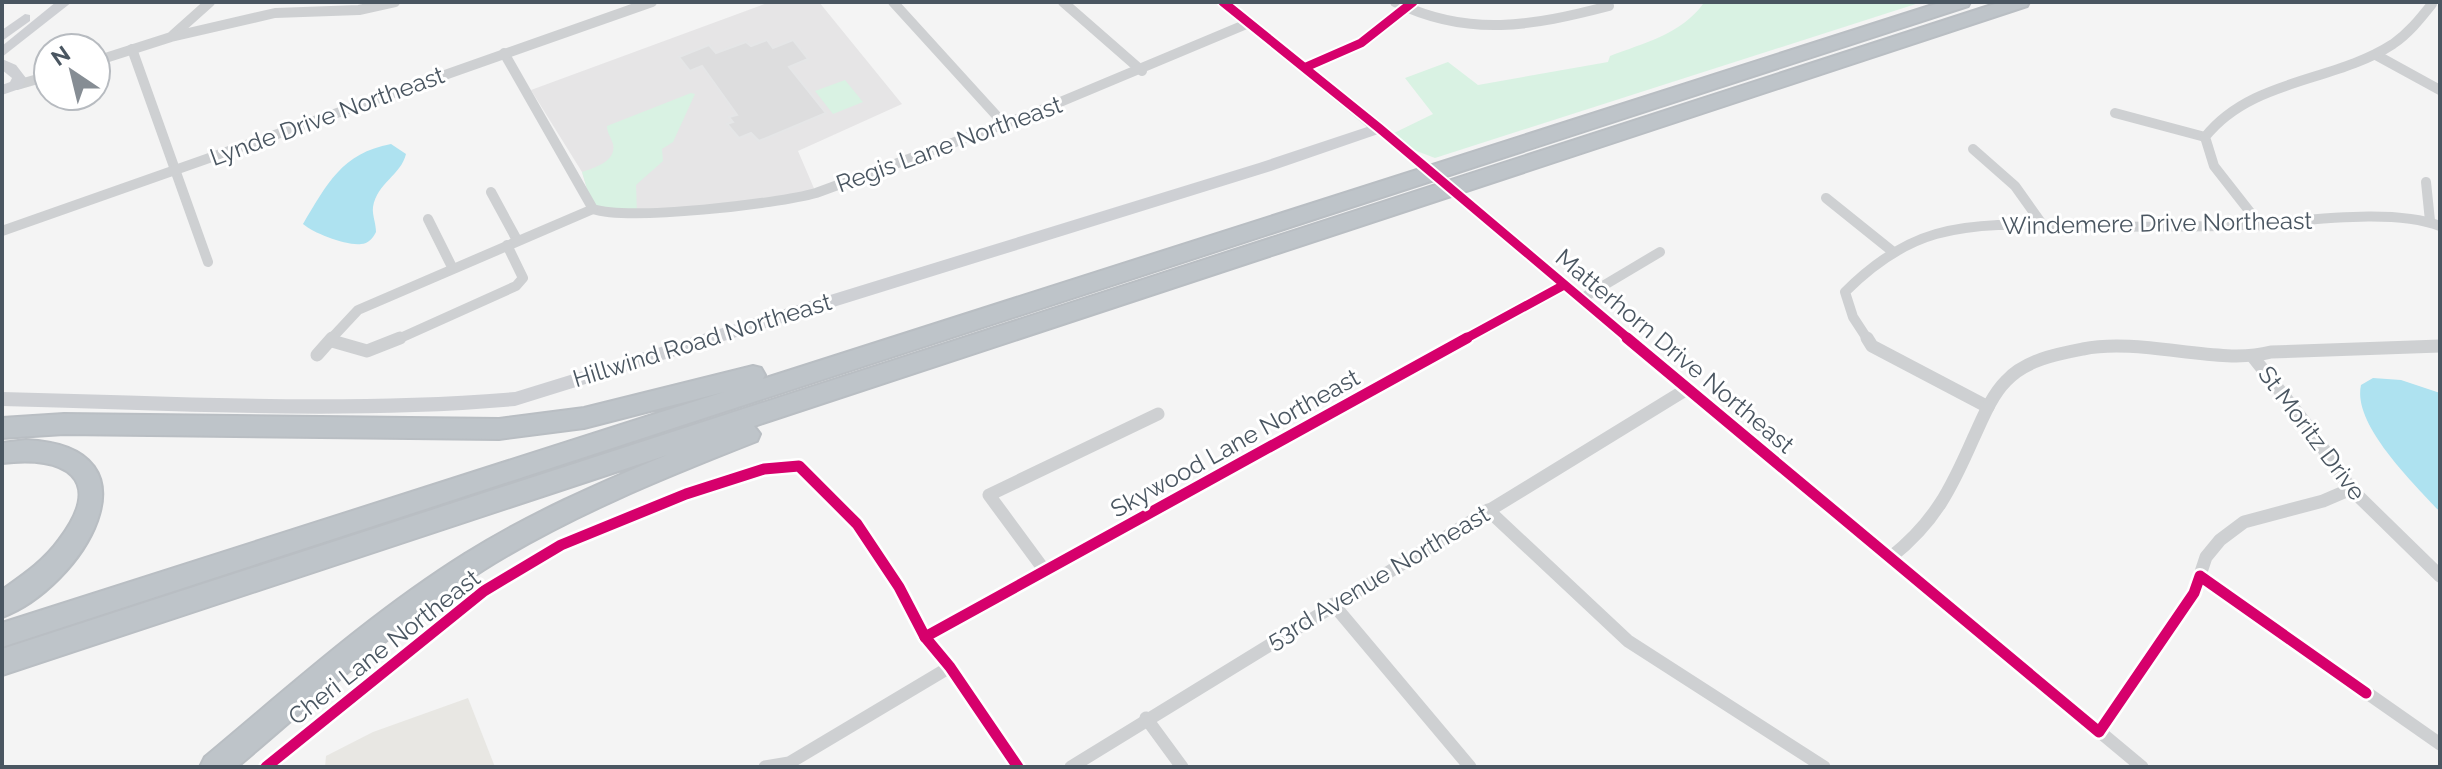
<svg xmlns="http://www.w3.org/2000/svg" width="2442" height="769" font-family="Raleway,sans-serif">
	<style>
		.commercial { fill: #e8e7e3 }
		.education { fill: #e6e5e6 }
		.green { fill: #d9f2e3 }
		.water { fill: #aee2f0 }
		.building { fill: #ddddde; stroke: #e5e6e7; stroke-width: 2 }
		.lines { fill: none; stroke-linecap: round; stroke-linejoin: round }
		.highway-casing { stroke: #b9bec3; stroke-width: 4 }
		.street-far1 { stroke: #ced0d2; stroke-width: 10 }
		.street { stroke: #ced0d2; stroke-width: 13 }
		.secondary { fill: #ced0d4; fill-rule: evenodd }
		.highway { fill: #bec4c9; fill-rule: evenodd }
		.street-bridge { stroke: #ced0d2; stroke-width: 10 }
		.cycleway-far1-casing { stroke: #fff; stroke-width: 13 }
		.cycleway-casing { stroke: #fff; stroke-width: 16 }
		.cycleway-far1 { stroke: #d6006c; stroke-width: 9 }
		.cycleway { stroke: #d6006c; stroke-width: 11 }
		.labels { text-anchor: middle; dominant-baseline: central; stroke-width: 6; stroke-linejoin: round; paint-order: stroke }
		.street-label { font-size: 24px; fill: #4a5661; stroke: #fff }
	</style>
	<rect width="100%" height="100%" fill="#f4f4f4"/>
	<path class="commercial" d="M468,698L495,767H325L326,756L373,732Z"/>
	<path class="education" d="M770,2H819L902,104L798,151L816,193L637,213L593,209L582,172L531,90Z"/>
	<g class="green">
		<path d="M1701,2H1922L1435,158L1414,150L1394,133L1433,114L1405,78L1448,62L1478,85L1608,62L1610,56C1644,43 1681,34 1703,4Z"/>
		<path d="M845,80L863,102L833,114L815,91Z"/>
		<path d="M691,93L695,94L673,142L662,149L663,161L636,185L637,213L593,209L582,172C594,168 617,161 613,144C611,137 607,133 607,126Z"/>
	</g>
	<g class="water">
		<path d="M391,144L406,154C401,175 377,183 373,207C372,215 376,223 376,232C373,238 368,244 361,244C347,246 313,233 303,224C327,184 342,153 391,144Z"/>
		<path d="M2373,378L2401,380L2440,393V512C2415,484 2352,425 2361,385Z"/>
	</g>
	<path class="building" d="M767,40L773,48L793,40L808,59L789,67L826,113L759,141L751,133L739,138L727,124L733,122L729,117L737,115L702,66L690,71L679,57L709,45L716,53L746,42L751,46Z"/>
	<g class="lines">
		<g class="highway-casing">
			<g id="highway">
				<path d="M1942,2H1970L1968,6L2,647V623L724,392L584,428L499,439L64,434L2,438V418L64,414L499,419L584,408L753,366L761,368L765,375L763,379Z"/>
				<path d="M2001,2H2029L2027,6L754,426L760,434L757,441C663,478 569,516 483,570C395,627 317,699 237,767H200L205,757C289,687 371,613 465,554C529,514 597,484 667,455L2,675V649Z"/>
				<path d="M26,440C169,447 81,588 2,617V590C23,575 44,561 59,540C106,478 65,455 2,463V443Z"/>
			</g>
		</g>
		<g class="street-far1">
			<path d="M893,2L1005,125"/>
			<path d="M1063,2L1142,71"/>
			<path d="M1395,2C1469,38 1532,26 1609,6"/>
			<path d="M173,35L210,2"/>
			<path d="M132,49L208,262"/>
			<path d="M504,53L593,209C629,221 777,204 816,193L1034,113L1249,23"/>
			<path d="M2376,55L2440,90"/>
			<path d="M96,61L171,37L275,13L359,10L395,2"/>
			<path d="M1306,67L1361,43L1413,2"/>
			<path d="M17,85L48,76"/>
			<path d="M2115,113L2205,137"/>
			<path d="M1379,128L1405,150"/>
			<path d="M1973,149L2015,186L2042,224"/>
			<path d="M2426,182L2430,221"/>
			<path d="M491,192L517,240"/>
			<path d="M1826,198L1892,251"/>
			<path d="M1476,210L1631,340"/>
			<path d="M428,219L452,267"/>
			<path d="M2261,226L2214,166L2205,137C2252,78 2333,83 2393,44C2409,33 2420,19 2432,4"/>
			<path d="M2,231L652,2"/>
			<path d="M1581,299L1660,252"/>
			<path d="M330,340L358,310L593,209"/>
			<path d="M396,340L516,286L523,278L507,245"/>
			<path d="M1463,340L1564,285"/>
			<path d="M1868,340L1853,317L1845,292C1871,266 1901,244 1936,234C1984,221 2034,225 2082,226C2129,227 2175,227 2222,226C2284,225 2385,205 2440,226"/>
		</g>
		<g class="street">
			<path d="M1628,338L2142,767"/>
			<path d="M1867,338L1872,346L1988,407"/>
			<path d="M332,341L367,351L400,338"/>
			<path d="M317,355L332,338"/>
			<path d="M2253,357L2307,425L2351,489L2440,576"/>
			<path d="M1488,510L1628,641L1824,767"/>
			<path d="M1891,557C1935,522 1951,489 1973,439C1982,420 1991,396 2006,381C2025,360 2057,354 2083,349C2142,337 2219,366 2271,352L2440,346"/>
			<path d="M1045,571L989,495L1158,414"/>
			<path d="M2200,576L2440,744"/>
			<path d="M1333,604L1470,767"/>
			<path d="M925,637L1467,338"/>
			<path d="M1146,718L1182,767"/>
			<path d="M2099,732L2194,593L2206,557L2220,540L2244,522L2323,501L2351,489"/>
			<path d="M266,767L484,591L561,545L686,494L764,469L799,466L857,524L899,587L925,637L950,667L1018,767"/>
			<path d="M765,767L789,763L950,667"/>
			<path d="M1071,767L1687,389"/>
		</g>
		<g class="secondary">
			<path d="M56,2H72L2,57V46Z"/>
			<path d="M1216,2H1232L1384,124V132L1271,171L515,406C345,421 172,410 2,406V392C172,396 345,406 515,392L1259,163L1367,127Z"/>
			<path d="M25,14L30,15V21L2,41V30Z"/>
			<path d="M2,59L16,65L26,78L22,88L2,95V85L10,82L12,78L2,70Z"/>
		</g>
		<use href="#highway" class="highway"/>
		<path class="street-bridge" d="M1405,150L1476,210"/>
		<g class="cycleway-far1-casing">
			<g id="cycleway-far1">
				<path d="M1223,2L1379,128L1630,340"/>
				<path d="M1306,67L1361,43L1413,2"/>
				<path d="M1463,340L1564,285"/>
			</g>
		</g>
		<g class="cycleway-casing">
			<g id="cycleway">
				<path d="M1627,338L2099,732L2194,593L2200,576L2366,693"/>
				<path d="M925,637L1467,338"/>
				<path d="M266,767L484,591L561,545L686,494L764,469L799,466L857,524L899,587L925,637L950,667L1018,767"/>
			</g>
		</g>
		<use href="#cycleway-far1" class="cycleway-far1"/>
		<use href="#cycleway" class="cycleway"/>
	</g>
	<g class="labels">
		<g class="street-label">
			<text transform="translate(327 116) rotate(-20)">Lynde Drive Northeast</text>
			<text transform="translate(949 144) rotate(-20)">Regis Lane Northeast</text>
			<text transform="translate(2157 223) rotate(-1)">Windemere Drive Northeast</text>
			<text transform="translate(702 340) rotate(-17)">Hillwind Road Northeast</text>
			<text transform="translate(1675 351) rotate(40)">Matterhorn Drive Northeast</text>
			<text transform="translate(2312 433) rotate(53)">St Moritz Drive</text>
			<text transform="translate(1235 443) rotate(-29)">Skywood Lane Northeast</text>
			<text transform="translate(1378 577) rotate(-31)">53rd Avenue Northeast</text>
			<text transform="translate(384 647) rotate(-38)">Cheri Lane Northeast</text>
		</g>
	</g>
	<rect width="2442" height="769" fill="none" stroke="#4a5661" stroke-width="8"/>
	<g transform="translate(72 72) rotate(325)"><circle r="38" fill="#ffffff" stroke="#b7bbc0" stroke-width="2"/>
	<path d="M0-6L14 30L0 20L-14 30Z" fill="#868d94"/>
	<text y="-12" font-size="22" font-weight="bold" text-anchor="middle" fill="#4a5661">N</text>
	</g>
</svg>
